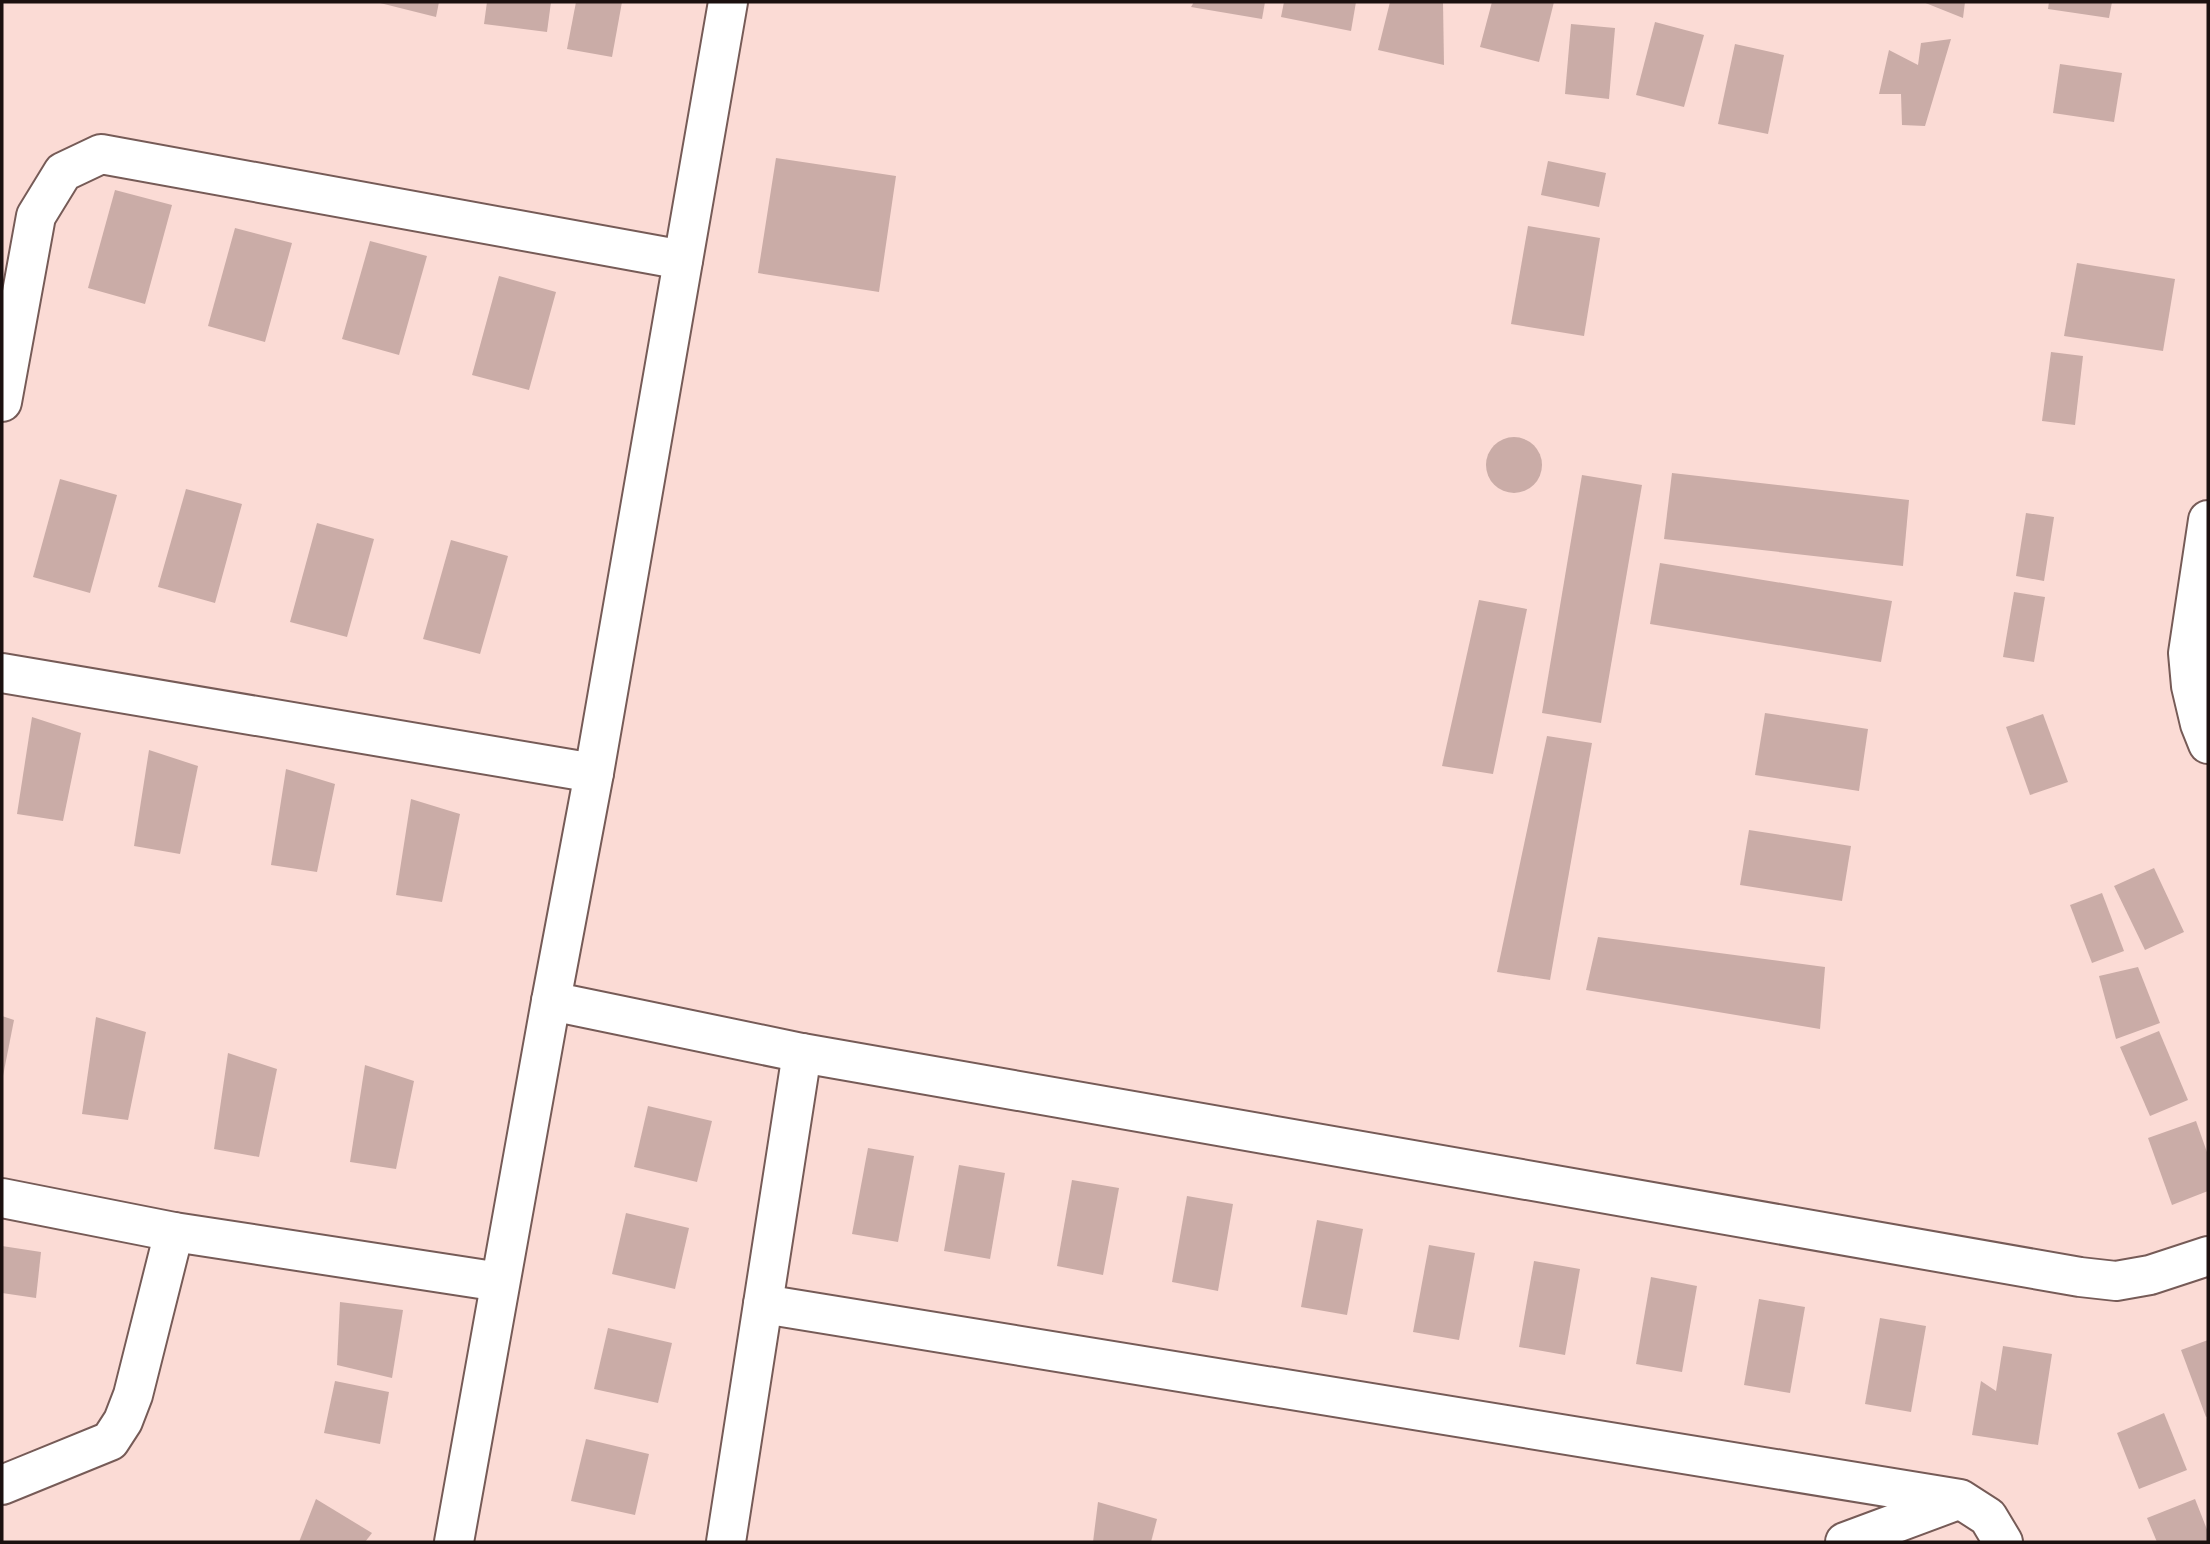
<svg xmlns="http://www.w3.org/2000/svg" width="2210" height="1544" font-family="Barlow,sans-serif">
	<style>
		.building { fill: #caaca7 }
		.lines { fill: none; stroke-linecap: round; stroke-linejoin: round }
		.minor-casing { stroke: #765b57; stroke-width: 42 }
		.minor { stroke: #fff; stroke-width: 38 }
	</style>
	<rect width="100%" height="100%" fill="#fbdbd5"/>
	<g class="building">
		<path d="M376,2H439L436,17Z"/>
		<path d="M487,2H551L547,32L484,24Z"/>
		<path d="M576,2H622L612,57L567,49Z"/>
		<path d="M1194,2H1265L1262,19L1191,7Z"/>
		<path d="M1284,2H1356L1351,31L1281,17Z"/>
		<path d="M1390,2H1443L1444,65L1378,50Z"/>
		<path d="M1492,2H1554L1539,62L1480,47Z"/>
		<path d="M1923,2H1965L1963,18Z"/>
		<path d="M2049,2H2112L2109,18L2048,9Z"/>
		<path d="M1655,22L1704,35L1684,107L1636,95Z"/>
		<path d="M1571,24L1615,28L1609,99L1565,94Z"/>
		<path d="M1951,39L1925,126L1902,125L1901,94H1879L1889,50L1918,65L1921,43Z"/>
		<path d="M1735,44L1784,55L1768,134L1718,124Z"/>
		<path d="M2060,64L2122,73L2114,122L2053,113Z"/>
		<path d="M776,158L896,176L879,292L758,273Z"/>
		<path d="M1548,161L1606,173L1599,207L1541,195Z"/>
		<path d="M115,190L172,205L145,304L88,288Z"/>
		<path d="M1528,226L1600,238L1584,336L1511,324Z"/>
		<path d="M235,228L292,243L265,342L208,326Z"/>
		<path d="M370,241L427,256L399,355L342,339Z"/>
		<path d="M2077,263L2175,279L2163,351L2064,336Z"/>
		<path d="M499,276L556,292L529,390L472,375Z"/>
		<path d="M2051,352L2083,356L2075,425L2042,421Z"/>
		<circle cx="1514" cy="465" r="28"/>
		<path d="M1672,473L1909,500L1903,566L1664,539Z"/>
		<path d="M1582,475L1642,485L1601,723L1542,713Z"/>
		<path d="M60,479L117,495L90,593L33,577Z"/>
		<path d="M186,489L242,504L215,603L158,587Z"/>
		<path d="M2026,513L2054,517L2044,581L2016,576Z"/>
		<path d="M317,523L374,539L347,637L290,622Z"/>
		<path d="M451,540L508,556L480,654L423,639Z"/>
		<path d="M1660,563L1892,601L1881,662L1650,624Z"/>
		<path d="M2014,592L2045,597L2034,662L2003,657Z"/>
		<path d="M1479,600L1527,609L1493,774L1442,766Z"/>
		<path d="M1765,713L1868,729L1859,791L1755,775Z"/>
		<path d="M2043,714L2068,782L2030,795L2006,727Z"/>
		<path d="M32,717L81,733L63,821L17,814Z"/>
		<path d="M1547,736L1592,743L1550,980L1497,972Z"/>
		<path d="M149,750L198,766L180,854L134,846Z"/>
		<path d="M286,769L335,784L317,872L271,865Z"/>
		<path d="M411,799L460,814L442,902L396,895Z"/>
		<path d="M1749,830L1851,846L1842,901L1740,885Z"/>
		<path d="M2154,868L2184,932L2145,950L2114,886Z"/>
		<path d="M2102,893L2124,951L2092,963L2070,905Z"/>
		<path d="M1598,937L1825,967L1820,1029L1586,990Z"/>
		<path d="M2138,967L2160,1023L2116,1039L2099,976Z"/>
		<path d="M2,1016L14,1020L3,1076H2Z"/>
		<path d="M96,1017L146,1032L128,1120L82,1114Z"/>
		<path d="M2159,1031L2188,1100L2150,1116L2120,1047Z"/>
		<path d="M228,1053L277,1069L259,1157L214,1149Z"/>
		<path d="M365,1065L414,1081L396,1169L350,1162Z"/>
		<path d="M648,1106L712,1121L697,1182L634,1167Z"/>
		<path d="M2196,1121L2208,1155V1191L2172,1205L2148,1138Z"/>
		<path d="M868,1148L914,1156L898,1242L852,1234Z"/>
		<path d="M959,1165L1005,1173L990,1259L944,1251Z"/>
		<path d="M1072,1180L1119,1188L1103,1275L1057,1266Z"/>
		<path d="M1187,1196L1233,1204L1218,1291L1172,1282Z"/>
		<path d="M626,1213L689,1228L675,1289L612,1274Z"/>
		<path d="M1317,1220L1363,1229L1347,1315L1301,1307Z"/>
		<path d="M1429,1245L1475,1253L1459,1340L1413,1332Z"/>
		<path d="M2,1246L41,1252L36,1298L2,1293Z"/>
		<path d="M1534,1261L1580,1269L1565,1355L1519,1347Z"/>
		<path d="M1651,1277L1697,1286L1682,1372L1636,1364Z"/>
		<path d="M1759,1299L1805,1307L1790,1393L1744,1385Z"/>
		<path d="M340,1302L403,1310L392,1378L337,1365Z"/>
		<path d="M1880,1318L1926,1326L1911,1412L1865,1404Z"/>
		<path d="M608,1328L672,1343L658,1403L594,1389Z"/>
		<path d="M2208,1340V1416L2206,1417L2181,1350Z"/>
		<path d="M2003,1346L2052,1354L2038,1445L1972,1435L1981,1381L1996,1391Z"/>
		<path d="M335,1381L389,1392L380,1444L324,1433Z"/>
		<path d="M2164,1413L2187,1470L2139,1489L2117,1433Z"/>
		<path d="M586,1439L649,1454L635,1515L571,1501Z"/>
		<path d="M316,1499L372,1533L365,1542H299Z"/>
		<path d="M2195,1499L2208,1532V1542H2157L2147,1518Z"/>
		<path d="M1098,1502L1157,1519L1151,1542H1093Z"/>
	</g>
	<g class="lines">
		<g class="minor-casing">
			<g id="minor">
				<path d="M2,402L36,216L63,172L101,154L683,260"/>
				<path d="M2208,520L2188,653L2191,686L2200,724L2208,744"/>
				<path d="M2,673L594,773"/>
				<path d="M551,1001L802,1053L2080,1277L2116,1281L2150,1275L2208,1256"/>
				<path d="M2,1198L174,1232L500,1282"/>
				<path d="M763,1304L1960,1499L1988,1517L2003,1542"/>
				<path d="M2,1485L110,1441L123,1421L133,1395L174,1232"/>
				<path d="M454,1542L551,1001L594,773L728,2"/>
				<path d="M726,1542L802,1053"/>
				<path d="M1845,1542L1958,1500"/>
			</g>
		</g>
		<use href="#minor" class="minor"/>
	</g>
	<rect width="2210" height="1544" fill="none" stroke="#1b100f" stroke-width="7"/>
</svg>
